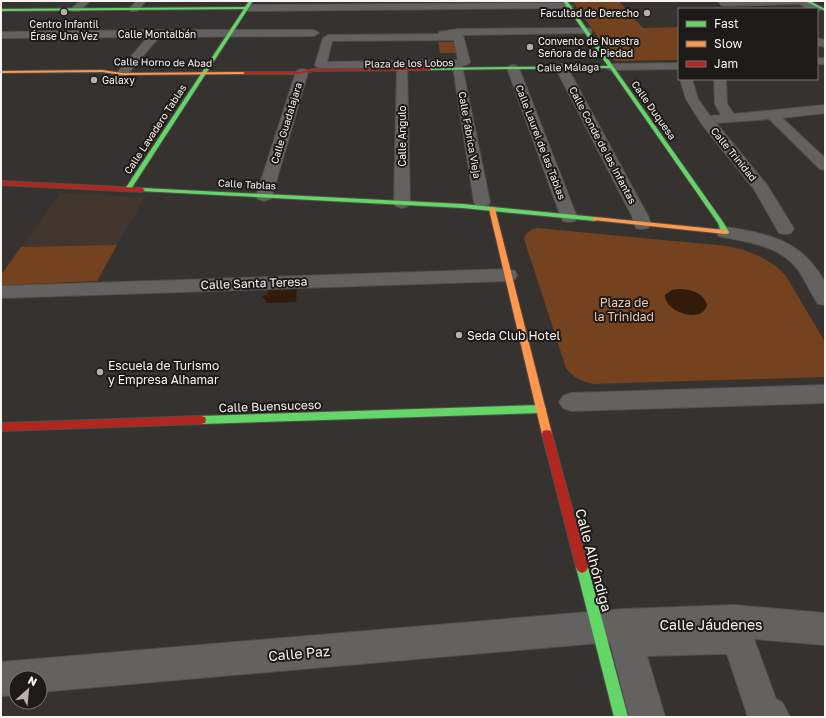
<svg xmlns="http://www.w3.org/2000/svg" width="826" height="718" font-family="'Golos Text',sans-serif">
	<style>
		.built { fill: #41352d }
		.green { fill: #74421e }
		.water { fill: #321b0b }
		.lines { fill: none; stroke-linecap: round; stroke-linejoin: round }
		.street-casing { stroke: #524e4c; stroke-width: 2 }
		.fast-casing { stroke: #524e4c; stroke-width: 2 }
		.slow-casing { stroke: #524e4c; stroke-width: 2 }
		.jam-casing { stroke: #524e4c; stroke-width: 2 }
		.street { fill: #646260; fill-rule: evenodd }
		.fast { fill: #63d668; fill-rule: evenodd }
		.slow { fill: #ff974d; fill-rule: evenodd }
		.jam { fill: #b3261e; fill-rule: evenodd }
		.poi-dot { fill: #b5b0ad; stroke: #1d1a18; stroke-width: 1.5 }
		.labels { text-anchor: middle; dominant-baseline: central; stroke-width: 4; stroke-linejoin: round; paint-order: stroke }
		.far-poi-label { font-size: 10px; fill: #f9f4f1; stroke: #1d1a18; text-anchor: start }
		.far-street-label { font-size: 10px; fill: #f9f4f1; stroke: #1d1a18 }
		.street-label { font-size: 12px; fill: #f9f4f1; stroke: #1d1a18 }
		.park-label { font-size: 12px; fill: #f2c7ac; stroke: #1d1a18 }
		.poi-label { font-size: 12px; fill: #f9f4f1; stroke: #1d1a18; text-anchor: start }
		.near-street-label { font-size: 14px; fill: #f9f4f1; stroke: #1d1a18 }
	</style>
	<rect width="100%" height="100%" fill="#36322f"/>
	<path class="built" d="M60,193L145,197L97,281L1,285V275Z"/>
	<g class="green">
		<path d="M573,2H620L625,8L624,9L643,28L679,27V60L615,61Z"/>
		<path d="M438,42H456L458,53H440Z"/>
		<path d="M537,228L727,246L744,250L761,257L776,266L786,276L825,342V377L593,384C581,381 574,378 566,368L524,239C526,232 530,230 537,228Z"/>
		<path d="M117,245L97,281L1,285V275L21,247Z"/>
	</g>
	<g class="water">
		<path d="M297,289L296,302L266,303V300L262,297L268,293L269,290Z"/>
		<path d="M678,289C690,289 703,292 707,305C703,324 665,313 665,295L672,290Z"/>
	</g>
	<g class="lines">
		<g class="street-casing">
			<g id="street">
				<path d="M80,1H90L79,11H73L71,9Z"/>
				<path d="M137,1H146L137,11H131L129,9Z"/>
				<path d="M718,1H808L822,9L817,12V9H810L799,4L724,6L721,5Z"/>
				<path d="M568,3L573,6L571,8L247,11L242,8L247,5Z"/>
				<path d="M587,28L591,29L592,31L591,33L463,35L470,62L468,64L462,66L490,202L488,205L482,207L476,205L474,202L453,67L407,68L410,203L408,206L402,208L396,206L394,203L397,68H321L317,67L315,65L323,38L328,35L438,34L439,32L458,29ZM454,40L458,60L327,62L332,41Z"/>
				<path d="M157,30H314L319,33L314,36L159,37L126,76H118L116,74L148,37L1,38V32Z"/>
				<path d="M817,38L825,40V47L817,45Z"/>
				<rect x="817" y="58" width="8" height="6"/>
				<path d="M679,63V69L611,70L607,69L605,67L607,65L611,64Z"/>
				<path d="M561,64L565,65L567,67L648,216L651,224L648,228L642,229L636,228L632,216L555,67L557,65Z"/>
				<path d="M513,65L517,66L519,68L577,217L575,221L569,222L563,221L561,217L507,68L509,66Z"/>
				<path d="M302,69L306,70L308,72L272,196L270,199L264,201L258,199L256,196L296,72L298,70Z"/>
				<path d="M680,79H692L698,99L710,116L721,115L715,104L714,79H726L727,104L734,114L825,105V113L782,118L825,158V170L820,169L769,119L716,123L767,185L794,229L791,233L785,234L779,233L754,189L701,123L686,99Z"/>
				<path d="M725,227C761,232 796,239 817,270C820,274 824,279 825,284C826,290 825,299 825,305L818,304C811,293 806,282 799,271C779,244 749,243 719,236L716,232L719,228Z"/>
				<path d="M508,269L515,271L517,275L515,279L508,281L1,298V286Z"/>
				<path d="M825,385V403L571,411L563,408L559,402L563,396L571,393Z"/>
				<path d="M734,605L825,613V645L754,639L776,699L782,702L790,717H748L727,654H720L647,656L665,717H629L610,642L40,692V678H16V695L1,696V662L624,609Z"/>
			</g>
		</g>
		<g class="fast-casing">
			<g id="fast">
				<path d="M249,1H253L131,189L128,191L125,189L244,9L1,11V9L245,7Z"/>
				<path d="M563,1H567L723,222L729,232L728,234H722L718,223L610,68L429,70L427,69L429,68L608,66Z"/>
				<path d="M805,1H810L825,9V11Z"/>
				<path d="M142,188L463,204L595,217L598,219L595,221L463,208L140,191L139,190Z"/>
				<path d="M541,405L544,406L546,409L544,412L541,413L201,424L197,423L196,420L197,417L201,416Z"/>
				<path d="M582,561L586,563L588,567L628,717H614L576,567L578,563Z"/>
			</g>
		</g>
		<g class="slow-casing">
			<g id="slow">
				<path d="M102,70L122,73L245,72L247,73L245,74L122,75L102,72L1,73V71Z"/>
				<path d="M492,207L495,209L552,434L551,437L547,438L543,437L542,434L489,209Z"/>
				<path d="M595,217L725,230L729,232L725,234L593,220V218Z"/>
			</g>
		</g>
		<g class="jam-casing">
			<g id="jam">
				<path d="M429,68L431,70L314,71L299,74H245L243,73L245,72H299L314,69Z"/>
				<path d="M1,181L142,188L145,190L142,192L1,185Z"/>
				<path d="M201,416L205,417L206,420L205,423L201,424L1,431V423Z"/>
				<path d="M547,430L551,431L552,434L588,567L586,571L582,573L578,571L576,567L542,434L543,431Z"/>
			</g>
		</g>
		<use href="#street" class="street"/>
		<use href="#fast" class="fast"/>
		<use href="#slow" class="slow"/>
		<use href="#jam" class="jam"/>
	</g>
	<g class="poi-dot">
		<circle cx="64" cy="12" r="4"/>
		<circle cx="647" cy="13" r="4"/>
		<circle cx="530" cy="47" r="4"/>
		<circle cx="94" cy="80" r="4"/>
		<circle cx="459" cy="335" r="4"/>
		<circle cx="100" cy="372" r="4"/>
	</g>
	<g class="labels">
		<g class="far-poi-label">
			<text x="639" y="13" text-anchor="end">Facultad de Derecho</text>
			<text x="64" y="24" text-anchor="middle">Centro Infantil<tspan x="64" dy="12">Érase Una Vez</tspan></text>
			<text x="538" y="41">Convento de Nuestra<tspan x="538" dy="12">Señora de la Piedad</tspan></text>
			<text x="102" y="80">Galaxy</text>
		</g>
		<g class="far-street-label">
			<text x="157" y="34">Calle Montalbán</text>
			<text transform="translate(163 62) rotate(1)">Calle Horno de Abad</text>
			<text transform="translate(409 63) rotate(-1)">Plaza de los Lobos</text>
			<text transform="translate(568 67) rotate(-1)">Calle Málaga</text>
			<text transform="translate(654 110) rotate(55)">Calle Duquesa</text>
			<text transform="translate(286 123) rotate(-73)">Calle Guadalajara</text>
			<text transform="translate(155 129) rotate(-57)">Calle Lavadero Tablas</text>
			<text transform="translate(470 135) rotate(80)">Calle Fábrica Vieja</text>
			<text transform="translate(402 136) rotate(-90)">Calle Angulo</text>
			<text transform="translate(541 142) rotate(69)">Calle Laurel de las Tablas</text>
			<text transform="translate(603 145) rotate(62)">Calle Conde de las Infantas</text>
			<text transform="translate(734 154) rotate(51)">Calle Trinidad</text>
			<text transform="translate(247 184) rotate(3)">Calle Tablas</text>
		</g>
		<g class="street-label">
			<text transform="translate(254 283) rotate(-2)">Calle Santa Teresa</text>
			<text transform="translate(270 406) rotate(-2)">Calle Buensuceso</text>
		</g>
		<g class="park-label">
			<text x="624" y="302">Plaza de<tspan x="624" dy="14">la Trinidad</tspan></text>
		</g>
		<g class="poi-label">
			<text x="467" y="335">Seda Club Hotel</text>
			<text x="108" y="365">Escuela de Turismo<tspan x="108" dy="14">y Empresa Alhamar</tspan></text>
		</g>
		<g class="near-street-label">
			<text transform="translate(594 560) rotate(75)">Calle Alhóndiga</text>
			<text x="711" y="624">Calle Jáudenes</text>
			<text transform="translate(299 653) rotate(-5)">Calle Paz</text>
		</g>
	</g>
	<rect width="826" height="718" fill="none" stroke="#f9f4f1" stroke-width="4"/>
	<rect x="678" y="8" width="140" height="72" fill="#1d1a18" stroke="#75716f"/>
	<rect x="686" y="21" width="20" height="6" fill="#63d668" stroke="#75716f"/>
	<text x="714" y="28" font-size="12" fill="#f9f4f1">Fast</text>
	<rect x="686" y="41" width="20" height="6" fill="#ff974d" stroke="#75716f"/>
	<text x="714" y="48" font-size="12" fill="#f9f4f1">Slow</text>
	<rect x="686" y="61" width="20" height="6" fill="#b3261e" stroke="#75716f"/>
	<text x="714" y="68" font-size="12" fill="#f9f4f1">Jam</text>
	<g transform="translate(28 690) rotate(27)"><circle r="19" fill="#1d1a18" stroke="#75716f"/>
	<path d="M0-3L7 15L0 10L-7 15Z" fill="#b5b0ad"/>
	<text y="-6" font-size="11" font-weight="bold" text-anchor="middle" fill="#f9f4f1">N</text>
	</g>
</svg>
